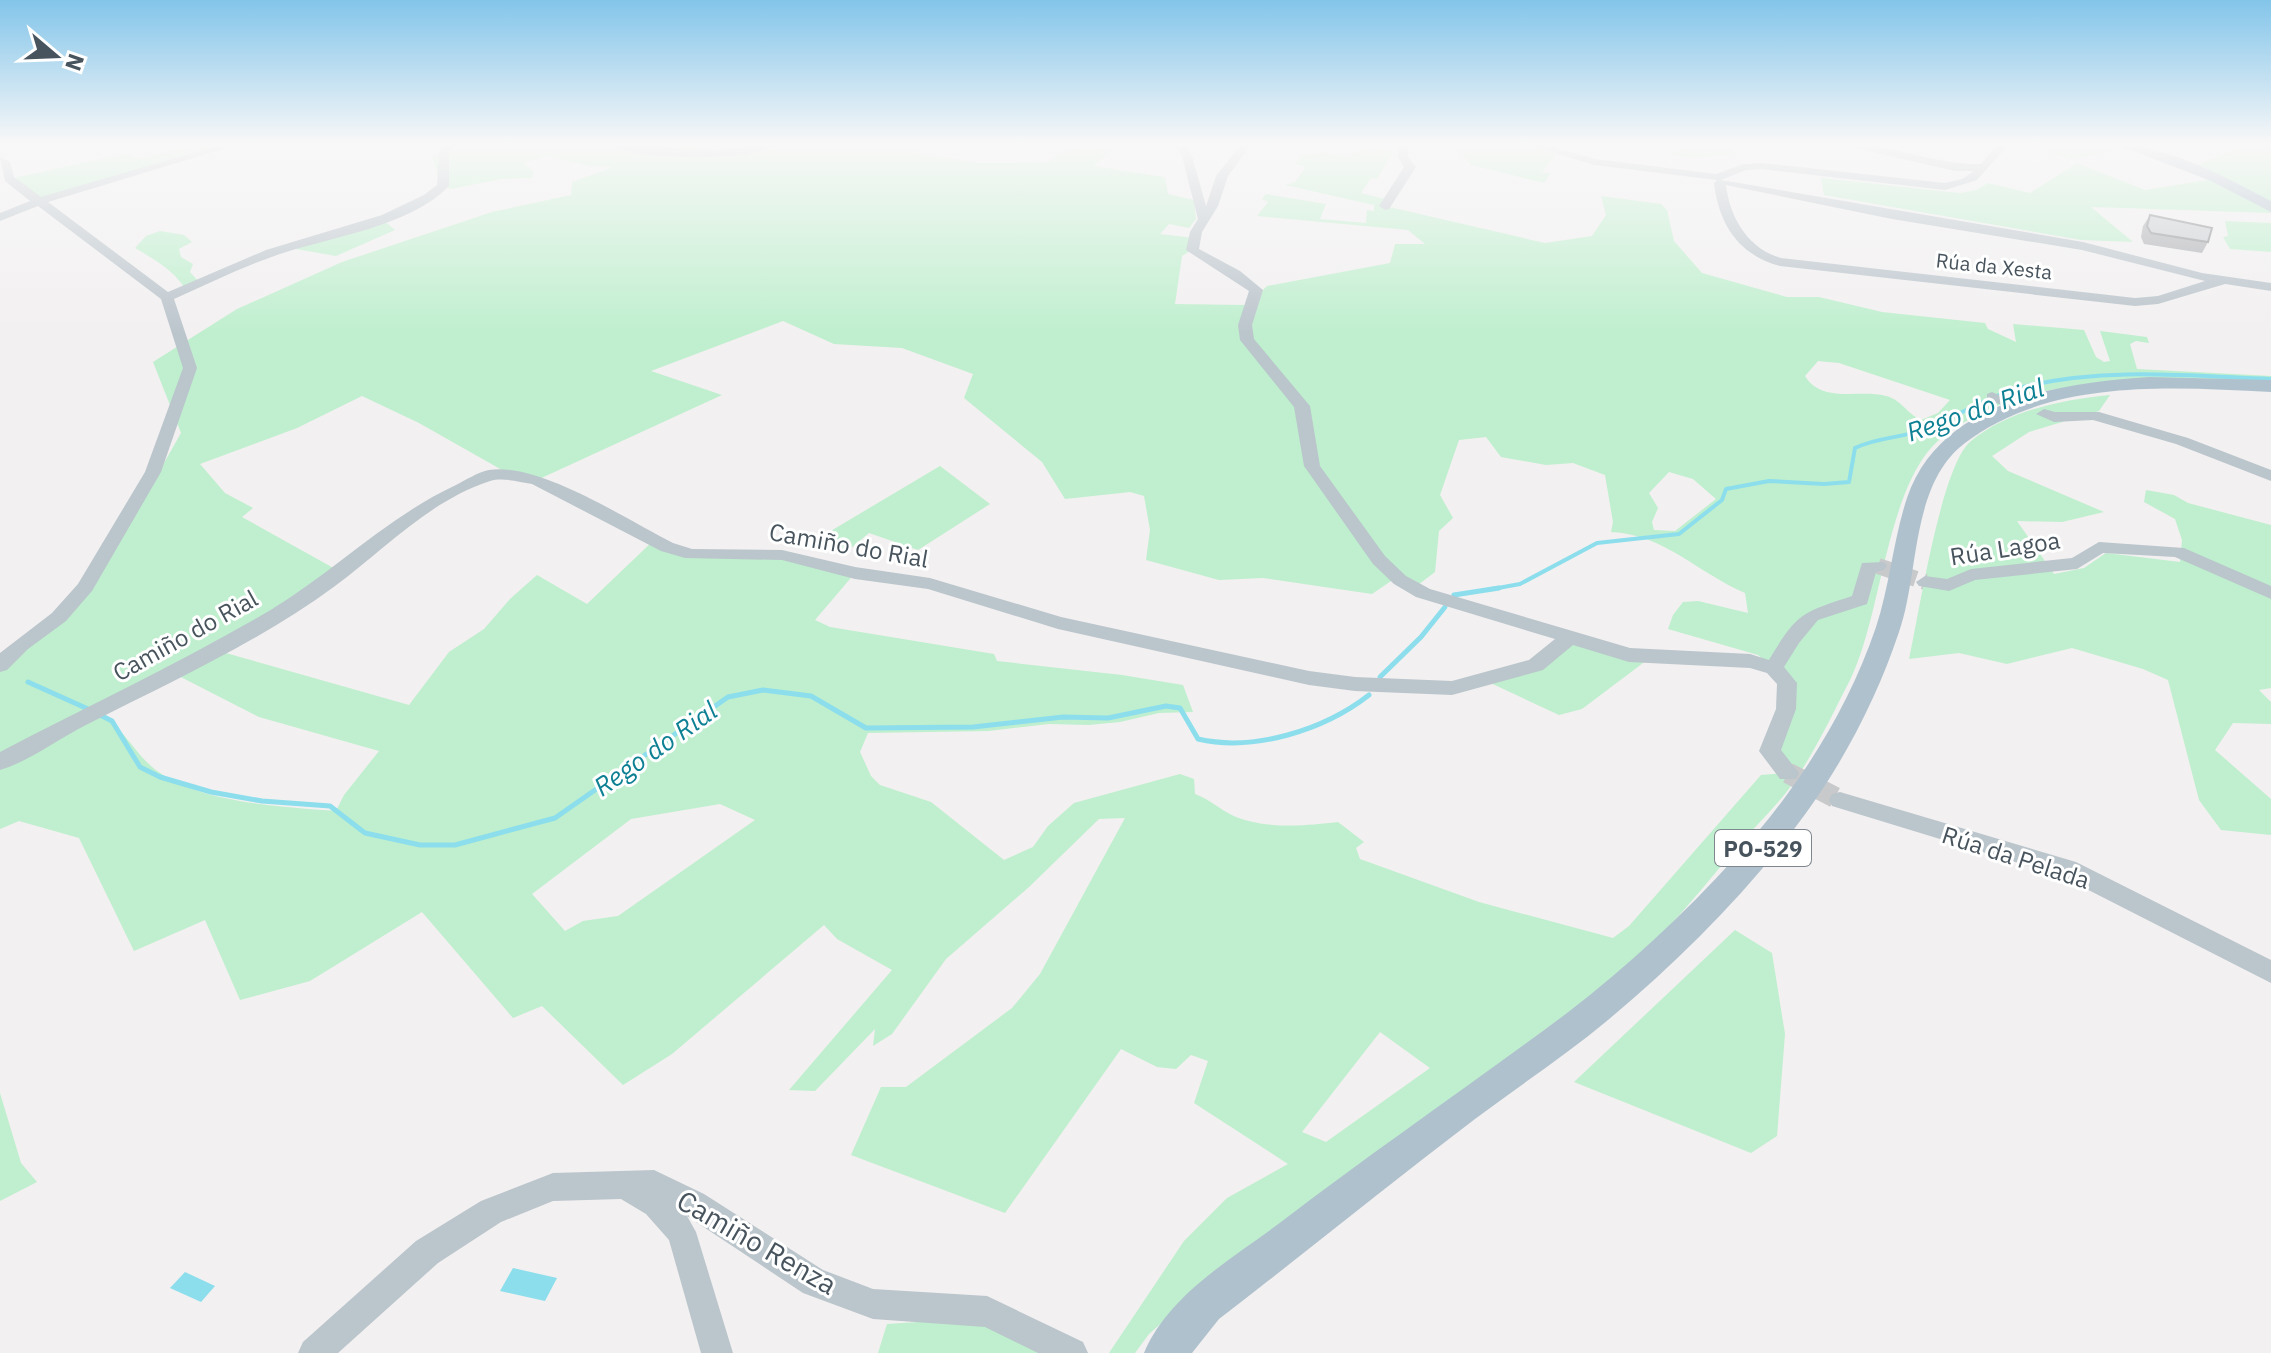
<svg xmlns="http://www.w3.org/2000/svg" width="2271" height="1353" font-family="'IBM Plex Sans',sans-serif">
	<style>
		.green { fill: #bfefce; fill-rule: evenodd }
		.water { fill: #8cdeec }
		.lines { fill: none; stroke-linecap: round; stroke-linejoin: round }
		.stream-far1 { stroke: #8cdeec; stroke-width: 4 }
		.stream { stroke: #8cdeec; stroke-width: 5 }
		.minor-tunnel-far1 { stroke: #c8c9cb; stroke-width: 16; stroke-dasharray: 16 8; stroke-linecap: butt }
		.minor-tunnel { stroke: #c8c9cb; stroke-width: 21; stroke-dasharray: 21 11; stroke-linecap: butt }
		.minor { fill: #bbc5cc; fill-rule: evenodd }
		.major { fill: #b0c1ce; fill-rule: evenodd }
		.wall { fill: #aeb0b5 }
		.building { fill: #cacdd2; stroke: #8d9093; stroke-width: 2 }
		.labels { text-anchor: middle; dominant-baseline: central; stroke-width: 6; stroke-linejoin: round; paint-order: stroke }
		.far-street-label { font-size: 20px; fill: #48545d; stroke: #fff }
		.shield { fill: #fff; stroke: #7f878e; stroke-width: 2 }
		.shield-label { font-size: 22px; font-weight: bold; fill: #48545d }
		.street-label { font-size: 24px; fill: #48545d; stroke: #fff }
		.water-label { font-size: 26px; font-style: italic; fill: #0e8094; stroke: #fff }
		.near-street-label { font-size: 28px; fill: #48545d; stroke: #fff }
	</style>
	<rect width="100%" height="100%" fill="#f2f0f0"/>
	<g class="green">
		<path d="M191,145L226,146L37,202L9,179L128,153L138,159Z"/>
		<path d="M460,145H648L659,148L666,145H706L698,150L765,145H929L916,154L983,163L1048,162L1069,145L1096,150L1101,145H1120L1093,166L1165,177L1168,194L1194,200L1196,219L1189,228L1169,224L1160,234L1194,238L1192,250L1182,256L1175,304L1247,305L1267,286L1390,263L1395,244H1425L1408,230L1257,216L1268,202L1262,199L1266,194L1326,204L1320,219L1366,223L1367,210L1374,211V205L1285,185L1295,182L1306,167L1295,164L1303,154L1313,155L1317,152L1348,156L1371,145L1393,152L1377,179L1371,178L1361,193L1385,199V206L1545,243L1592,236L1606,215L1601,196L1661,204L1667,210L1674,241L1702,273L1787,297H1819L1882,312L1985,323L1988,329L2016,342L2013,324L2084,330L2096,357L2104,362L2110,361L2100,331L2147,337L2149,343L2136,341L2130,344L2137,369L2271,376V382C2162,383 2036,366 1944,436C1886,479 1883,614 1850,680C1832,715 1814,754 1791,786C1776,807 1756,825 1739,845C1713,875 1688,907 1660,936C1642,955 1620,971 1601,988L1221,1271L1149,1334L1135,1353H1109L1184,1241L1227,1198L1288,1164L1194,1103L1208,1061L1191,1055L1176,1069L1157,1067L1121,1049L1005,1213L851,1155L881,1087H906L1012,1008L1040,974L1125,818L1099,819L1029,887L946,959L892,1034L873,1046L875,1029L815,1091L789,1090L892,970L837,939L824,925L672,1054L623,1085L542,1006L513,1018L422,912L310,981L240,1000L205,920L134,951L79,838L19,821L0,829V667L61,618L155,479L181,433L153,362L237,309L342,262L492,212L571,195L572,182L613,167L589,166L546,156L524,163L534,172L531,178L501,179L451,189L443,186L431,156ZM783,321L834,344L902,348L973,374L964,398L1042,462L1065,499L1130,492L1144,496L1150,530L1146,560L1219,580L1263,578L1372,594L1391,581L1414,588L1435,572L1439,531L1453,518L1440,495L1459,440L1486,437L1501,457L1546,465L1573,463L1605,475L1613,522L1611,532C1664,534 1698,573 1745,593L1748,613L1698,601L1683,602L1673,615L1668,629L1758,655L1774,668L1786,709L1770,751L1787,773L1761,775L1629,926L1613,938L1479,902L1360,859L1356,848L1364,842L1338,822C1305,826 1258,830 1228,813C1216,806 1208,799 1195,794L1194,779L1180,774L1074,803L1048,826L1033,847L1004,860L931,802L880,785L871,776L860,752L868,733L988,731L1049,724L1089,725L1120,722L1159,713L1193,712L1183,685L1122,675L997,661L994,654L830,627L815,620L855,573L782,555L691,554L654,540L587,604L537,575L510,599L484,629L449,652L409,705L215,650L337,570L242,517L253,508L225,493L200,464L297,428L362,396L419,423L511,475L537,480L722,395L651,371ZM1818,361L1839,363L1950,400L1938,413L1921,420C1906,413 1902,400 1886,396C1859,389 1822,404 1805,376ZM1669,472L1693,479L1716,499L1675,531L1654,530L1652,522L1658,508L1649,493ZM173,673L259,717L379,751L344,795L336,811C282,807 193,803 151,766C132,749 122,726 99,714ZM720,804L755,820L618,916L583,921L565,931L532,894L631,819ZM1380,1032L1430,1068L1326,1142L1302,1132Z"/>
		<path d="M1453,145H1535L1558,152L1542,172L1551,173L1544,183L1471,165Z"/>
		<path d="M1685,145H1721L1737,154L1693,158L1672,155Z"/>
		<path d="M2023,145H2125L2134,148L2071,159Z"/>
		<path d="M2244,145H2271V213L2091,207L2133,242L2081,240L1824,195L1821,178L1960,193L1976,190L1988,183L2030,193L2077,163L2145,190L2214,179L2190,168Z"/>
		<path d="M381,218L395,230L336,256L296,249L299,244Z"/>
		<path d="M2225,221L2271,223V252L2230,249L2223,237L2228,236Z"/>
		<path d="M160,231L184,235L192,242L179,249L181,257L193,264L190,272L199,282L185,288C171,268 155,260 135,248L146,236Z"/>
		<path d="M2110,395L2099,411L2029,432L1992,456L2008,471L2104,512L2062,522L2017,521L2054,574L2084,568L2106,553L2180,562L2182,540L2175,519L2144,502L2146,490L2174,495L2188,503L2271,525V688L2259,690L2271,702V724L2233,723L2215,750L2271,799V835L2221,830L2199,800L2168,680L2143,669L2072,648L2007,664L1959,653L1909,659C1919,615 1941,465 1971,441C2009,410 2062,400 2110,395Z"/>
		<path d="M940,466L990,504L918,550L869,533L844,554L824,535Z"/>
		<path d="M1570,637L1651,657L1582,709L1559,715L1484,680L1536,665Z"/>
		<path d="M1735,930L1772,953L1785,1034L1777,1136L1751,1153L1574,1082Z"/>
		<path d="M0,1093L21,1163L37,1182L0,1201Z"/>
		<path d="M980,1318L1072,1353H878L887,1324Z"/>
	</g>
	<g class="water">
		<path d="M513,1268L557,1278L545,1301L500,1291Z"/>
		<path d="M185,1272L215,1286L201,1302L170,1288Z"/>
	</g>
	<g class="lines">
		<path class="stream-far1" d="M1487,590L1520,584L1597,543L1679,534L1722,500L1726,489L1769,481L1824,484L1849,482L1855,448C1877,437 1903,438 1926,429C1960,415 1990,395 2027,386C2107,367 2190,376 2271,379"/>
		<g class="stream">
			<path d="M1454,595L1499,588"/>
			<path d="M1380,677L1421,637L1445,607"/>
			<path d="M28,682L88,709"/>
			<path d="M100,715L112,721L140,767L160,777L211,792L262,801L330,806L365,833L420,845H455L555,818L728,697L763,690L811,696L866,728L973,727L1063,717L1108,718L1166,706L1180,708L1198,739C1254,752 1324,730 1369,695"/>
		</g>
		<path class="minor-tunnel-far1" d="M1878,566L1925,582"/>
		<path class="minor-tunnel" d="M1788,773L1840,800"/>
		<g class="minor">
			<path d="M220,145H236L48,202L168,292L266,250L382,215L424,195L437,185L439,151L445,145H456L449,152V186C410,227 329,237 277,255C242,267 208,284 174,299L197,368L161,472L92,591L66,621L28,649L7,670L0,672V653L52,613L78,584L145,472L183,368L161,299L38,206L0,221V213L30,201L5,181L0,157L10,162L14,177L41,197Z"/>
			<path d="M610,145L715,150L778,145C753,161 633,161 610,145Z"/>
			<path d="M1175,145H1185L1192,156L1206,206L1216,176L1241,145H1251L1228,176L1218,206L1202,232L1199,249L1240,271L1263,290L1252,325L1254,339L1310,406L1320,466L1385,556L1406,576L1430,589L1630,648L1750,654L1769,660C1797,613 1801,613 1852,596L1862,563L1884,562L1887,566L1884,570L1876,572L1867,604L1818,620L1799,643L1784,667L1797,683L1796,709L1781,750L1799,773L1796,779H1780L1759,751L1776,709L1777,684L1767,673L1750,668L1629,662L1573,645L1543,670L1452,695L1355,691L1309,685L1058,629L928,589L855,579L782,560L685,558L661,551L532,484C519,482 503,477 490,481C429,501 385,549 335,586C259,642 170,682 86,725C58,739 30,761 0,770V752C90,705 182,662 269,611C334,572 387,517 456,485C466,480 478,472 489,470C540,462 627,520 673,543L692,549L782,550L855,567L930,578L1061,617L1309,671L1355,677L1452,681L1529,660L1555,639L1416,597L1394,584L1373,564L1304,466L1294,407L1240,340L1238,325L1249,291L1186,250L1190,232L1198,219L1182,156Z"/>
			<path d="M1398,145H1408V157L1416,167L1389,209L1385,210L1379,206L1404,167L1398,157Z"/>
			<path d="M1530,145H1546L1595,159L1716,174L1744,164L1761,163L1945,183L1962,179L1974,171H1955L1842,145C1889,143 1933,165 1981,164L1997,145H2008L1977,180L1945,190L1761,169L1746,170L1721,180L2083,242L2202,273L2271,283V291L2225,284L2158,304L2135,306L1780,266C1739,255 1719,225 1714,183L1717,180L1594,165ZM1726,185L1892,219L2082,250L2205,281L2158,296L2135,298L1781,258C1749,249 1730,219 1726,185Z"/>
			<path d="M1992,392L2010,400L2002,405L1987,400V394Z"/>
			<path d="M2044,409L2055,412H2099L2188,438L2271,470V481L2176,444L2093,420L2054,422L2036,414Z"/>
			<path d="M2099,542L2184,548L2271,586V599L2175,557L2103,553L2077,569L1975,580L1949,591L1919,586L1916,582L1925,576L1947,579L1971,569L2072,558Z"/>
			<path d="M1840,792L2076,862L2271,960V983L2061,876L1832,806L1829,800L1832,794Z"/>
			<path d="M654,1170L704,1194L823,1270L873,1289L987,1296L1083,1342L1088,1353H1038L985,1327L873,1319L803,1293L687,1216L696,1232L733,1353H701L669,1240L646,1214L621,1199L553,1201L501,1222L438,1263L338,1353H298L303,1342L416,1241L481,1201L553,1173Z"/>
		</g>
		<g class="major">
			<path d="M2118,145C2163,143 2231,180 2271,201V212L2211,181Z"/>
			<path d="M2149,377L2271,380V392C2169,387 2051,378 1965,443C1910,485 1920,572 1899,632C1878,695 1846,758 1806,813C1750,890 1681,959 1608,1020C1566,1055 1519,1086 1475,1119C1389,1184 1305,1253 1219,1319L1192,1353H1144C1168,1295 1233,1258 1281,1222C1375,1150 1472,1084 1567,1013C1627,967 1684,914 1735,858C1796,791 1847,713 1876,627C1890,585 1893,540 1907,498C1940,400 2060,383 2149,377Z"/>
		</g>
	</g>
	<path class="wall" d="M2150,215L2208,242L2202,253L2144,244L2141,237L2143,226Z"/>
	<path class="building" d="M2150,215L2212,228L2208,242L2151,233L2147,226Z"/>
	<linearGradient id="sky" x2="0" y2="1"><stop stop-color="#83c5ea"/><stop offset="0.43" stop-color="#f9f8f8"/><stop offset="1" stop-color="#f9f8f8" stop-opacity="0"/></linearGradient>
	<rect width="2271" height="334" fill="url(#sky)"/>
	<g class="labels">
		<g class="far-street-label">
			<text transform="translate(1994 266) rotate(6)">Rúa da Xesta</text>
		</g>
		<rect class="shield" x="1715" y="830" width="96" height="36" rx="6"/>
		<g class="shield-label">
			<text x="1763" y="848">PO-529</text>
		</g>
		<g class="street-label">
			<text transform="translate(849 545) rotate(10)">Camiño do Rial</text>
			<text transform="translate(2005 548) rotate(-9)">Rúa Lagoa</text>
			<text transform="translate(185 635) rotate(-29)">Camiño do Rial</text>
			<text transform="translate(2016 857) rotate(18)">Rúa da Pelada</text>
		</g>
		<g class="water-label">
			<text transform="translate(1975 409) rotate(-19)">Rego do Rial</text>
			<text transform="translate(655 748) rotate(-35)">Rego do Rial</text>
		</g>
		<g class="near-street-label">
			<text transform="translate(757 1242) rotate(30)">Camiño Renza</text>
		</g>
	</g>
	<g transform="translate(56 56) rotate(109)" stroke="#ffffff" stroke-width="6" paint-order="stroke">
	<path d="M0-6L14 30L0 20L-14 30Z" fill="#48545d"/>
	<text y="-12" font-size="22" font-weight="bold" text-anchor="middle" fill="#48545d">N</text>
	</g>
</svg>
